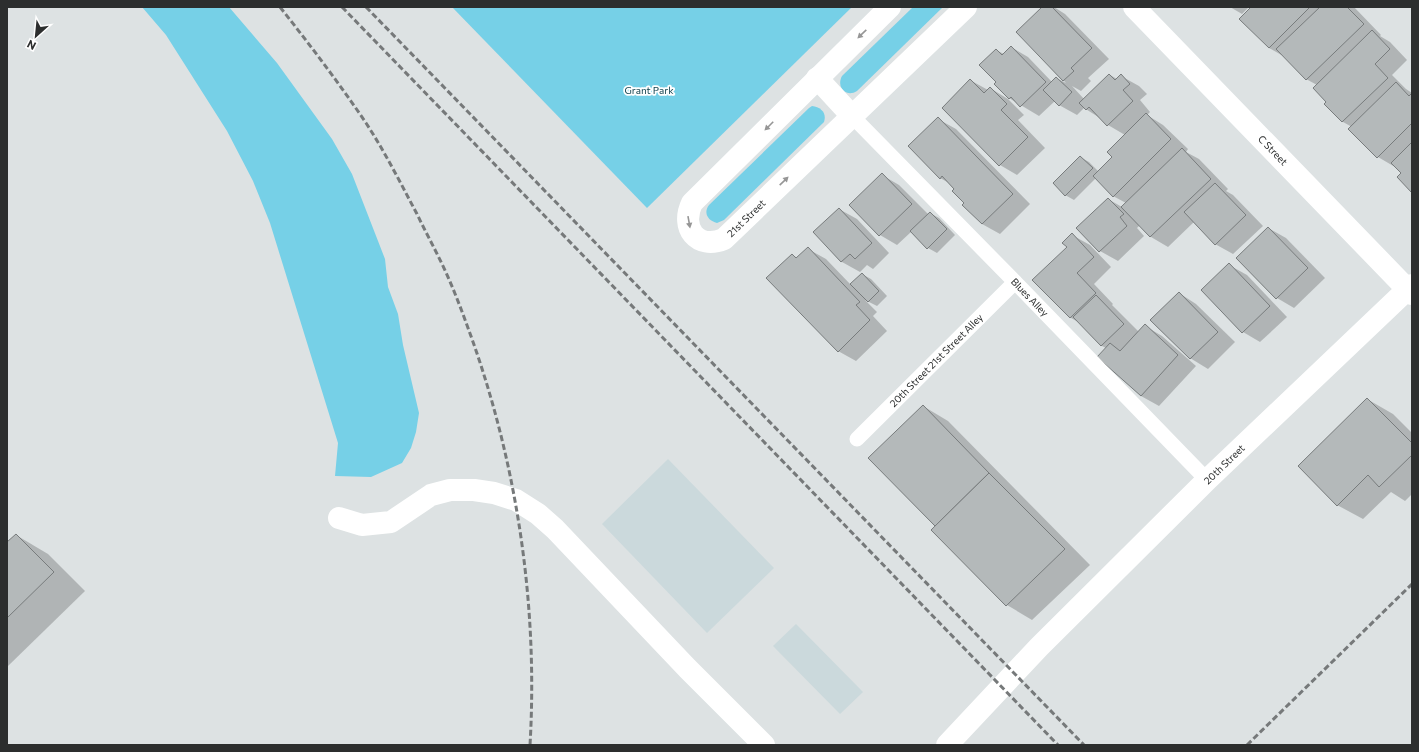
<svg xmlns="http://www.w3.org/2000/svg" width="1419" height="752" font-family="Commissioner,sans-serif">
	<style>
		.built { fill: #cbd9dc }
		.green { fill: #76d0e7 }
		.shadow { fill: #0003 }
		.building { fill: #b4b9ba; stroke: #787c7d }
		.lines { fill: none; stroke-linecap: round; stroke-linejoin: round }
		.service { stroke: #fff; stroke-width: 15 }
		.minor { stroke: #fff; stroke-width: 22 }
		.rail { stroke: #76797a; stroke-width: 3; stroke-dasharray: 6 3; stroke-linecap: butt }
		.oneway { fill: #969696 }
		.labels { text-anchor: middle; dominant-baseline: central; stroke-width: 3.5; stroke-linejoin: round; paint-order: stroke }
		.park-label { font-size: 10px; fill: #11424e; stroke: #fff }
		.street-label { font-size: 10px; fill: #2c2e2e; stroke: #fff }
	</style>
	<rect width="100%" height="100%" fill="#dde2e3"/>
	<g class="built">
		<path d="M668,459L774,568L707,633L602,524Z"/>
		<path d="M796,624L863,692L840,714L773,646Z"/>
	</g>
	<g class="green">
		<path d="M142,7H229L277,63L332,139L352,174L385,259L388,287L398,314L403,345L419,413L416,432L411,448L402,463L371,477L335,476L338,443L270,223L253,181L227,131L166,35Z"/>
		<path d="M452,7H852L647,208Z"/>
		<path d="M913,7H943L857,91C846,98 836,87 842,76Z"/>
		<path d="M812,106C821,107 827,113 824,122L724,220L717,223C708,221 703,213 709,205L809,108Z"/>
	</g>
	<g class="shadow">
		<path d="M1044,7H1054L1065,14L1109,59L1088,78L1091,81L1081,91L1072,86L1084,99L1110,75L1117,79L1121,76L1139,86L1147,94L1140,100L1150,112L1147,115L1163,125L1188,149L1186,152L1199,159L1228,189L1226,191L1233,195L1263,226L1233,254L1215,244L1194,222L1168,247L1151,237L1140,225L1137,228L1144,236L1118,261L1100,251L1108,199L1122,207L1126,203L1113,196L1096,178L1074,200L1065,195L1080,157L1089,162L1099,172L1113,157L1125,135L1108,125L1100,118L1084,108L1077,115L1059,105L1055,101L1039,116L1009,98L997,82L996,50L1004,54L1011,47L1028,57L1052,82L1056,78L1066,83L1018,33Z"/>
		<path d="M1230,7H1249L1242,14Z"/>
		<path d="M1253,7H1354L1381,35L1380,36L1390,42L1407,60L1392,75L1406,89L1412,93V191L1402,173L1395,167L1378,157L1352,127L1343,122L1326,104L1328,102L1317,85L1306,79L1285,57L1269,48Z"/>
		<path d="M970,80L988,90L990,88L1008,99L1024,115L1018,120L1045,148L1017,175L1000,165Z"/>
		<path d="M938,119L956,129L1030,204L1000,234L982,224L956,189L951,184L940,178Z"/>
		<path d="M882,175L899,185L929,215L930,213L939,218L955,235L937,253L928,248L911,232L897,245L880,235Z"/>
		<path d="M839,209L857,219L889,253L873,269L867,265L860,272L842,262L814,232Z"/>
		<path d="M1268,228L1286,238L1325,278L1294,308L1277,298Z"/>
		<path d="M1072,235L1090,245L1111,267L1094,284L1113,304L1112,305L1139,332L1145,326L1162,336L1196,366L1159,406L1141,396L1098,357L1106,348L1102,346L1080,323L1071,318L1034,280L1068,247Z"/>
		<path d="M808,249L826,259L851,285L862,274L871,279L887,296L877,306L865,300L877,312L873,316L887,331L856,361L838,351L792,255L798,258Z"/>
		<path d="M1229,265L1247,275L1287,317L1260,342L1243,332Z"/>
		<path d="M1179,293L1196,304L1235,342L1208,369L1190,358Z"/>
		<path d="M1367,399L1393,414L1412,433V494L1405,501L1391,492L1363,519L1337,505Z"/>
		<path d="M923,406L948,421L1090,565L1032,620L1007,605L933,530L936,526L870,458Z"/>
		<path d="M16,535L48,554L85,591L7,667V543Z"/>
	</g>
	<g class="building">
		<path d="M1042,7H1052L1092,48L1071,68L1074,71L1063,81L1016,32Z"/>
		<path d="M1251,7H1310L1269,48L1239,19Z"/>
		<path d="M1320,7H1347L1364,24L1306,80L1276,49Z"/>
		<path d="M1372,30L1390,49L1375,64L1388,78L1342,122L1324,104L1326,102L1313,88Z"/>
		<path d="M1011,46L1046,82L1020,107L1011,97L1009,99L994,84L996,82L979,65L996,49L1002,55Z"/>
		<path d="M1109,74L1115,80L1121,74L1130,84L1123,90L1133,101L1107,126L1089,107L1086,110L1079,103Z"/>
		<path d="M1056,77L1072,92L1059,106L1043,90Z"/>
		<path d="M970,79L984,93L990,87L1007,104L1001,110L1028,137L999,166L942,108Z"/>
		<path d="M1396,82L1409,96L1412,93V123L1377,158L1348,129Z"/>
		<path d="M1146,113L1171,139L1113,197L1093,176L1112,157L1107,152Z"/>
		<path d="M938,117L1013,194L982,224L962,205L964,203L952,191L954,189L942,176L940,179L908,146Z"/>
		<path d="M1412,142V193L1397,177L1401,173L1391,163Z"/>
		<path d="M1182,148L1211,179L1150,237L1121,207Z"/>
		<path d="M1080,156L1093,168L1065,196L1053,183Z"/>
		<path d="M882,173L912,204L879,236L849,205Z"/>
		<path d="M1215,183L1246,215L1215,245L1184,212Z"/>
		<path d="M1108,198L1124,214L1120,217L1127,226L1099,252L1076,228Z"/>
		<path d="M839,208L872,243L855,259L850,254L841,262L813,232Z"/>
		<path d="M930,212L947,229L927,249L910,231Z"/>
		<path d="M1268,227L1308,268L1276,299L1236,258Z"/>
		<path d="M1072,233L1094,257L1077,273L1096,293L1070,318L1032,280L1067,247L1062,243Z"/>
		<path d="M808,247L860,302L856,305L870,320L838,352L766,278L792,254L796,258Z"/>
		<path d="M1229,263L1270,306L1242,333L1201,290Z"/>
		<path d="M862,273L879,291L868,302L850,284Z"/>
		<path d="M1179,292L1218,332L1190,359L1150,320Z"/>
		<path d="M1096,295L1124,324L1101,346L1073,317Z"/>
		<path d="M1145,324L1178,355L1141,396L1097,357L1110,343L1120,351Z"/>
		<path d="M1367,398L1412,443V455L1379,487L1368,475L1337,506L1298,466Z"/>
		<path d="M923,405L989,473L935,526L868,458Z"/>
		<path d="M989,473L1065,549L1006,606L931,530Z"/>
		<path d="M16,534L54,572L7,618V542Z"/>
	</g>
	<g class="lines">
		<g class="service">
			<path d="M852,116L1015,282L1207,480"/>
			<path d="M857,439L1015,282"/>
		</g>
		<g class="minor">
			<path d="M890,7L692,203C680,228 697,250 724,239L966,7"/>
			<path d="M1134,7L1412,294"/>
			<path d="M817,78L852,116"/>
			<path d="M339,518L362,525L391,522L431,495L450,490H474L494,493L516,500L538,514L555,529L687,668L764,745"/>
			<path d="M947,745L1039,647L1207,480L1412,285"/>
		</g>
		<g class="rail">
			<path d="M280,7C310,45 339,83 366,123C385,152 401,184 417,214C425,231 434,247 442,264C454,289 463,314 472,339C518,469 538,608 530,745"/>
			<path d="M342,7L1058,745"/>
			<path d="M366,7L1084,745"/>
			<path d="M1247,745L1412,584"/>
		</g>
	</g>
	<defs><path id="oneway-solid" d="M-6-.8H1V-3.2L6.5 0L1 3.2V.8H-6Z"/></defs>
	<g class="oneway">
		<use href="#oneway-solid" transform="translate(862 34) rotate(136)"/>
		<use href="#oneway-solid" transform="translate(769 126) rotate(135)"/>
		<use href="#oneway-solid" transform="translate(784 181) rotate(-44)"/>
		<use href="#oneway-solid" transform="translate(689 222) rotate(80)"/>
	</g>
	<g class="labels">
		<g class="park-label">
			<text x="649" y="90">Grant Park</text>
		</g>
		<g class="street-label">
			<text transform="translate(1273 150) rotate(46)">C Street</text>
			<text transform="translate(746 218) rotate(-44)">21st Street</text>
			<text transform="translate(1030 297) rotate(46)">Blues Alley</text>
			<text transform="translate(936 360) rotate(-45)">20th Street 21st Street Alley</text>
			<text transform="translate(1224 464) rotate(-44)">20th Street</text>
		</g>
	</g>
	<rect width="1419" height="752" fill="none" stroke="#2c2e2e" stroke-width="16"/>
	<g transform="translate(36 36) rotate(207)" stroke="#ffffff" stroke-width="3" paint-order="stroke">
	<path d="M0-3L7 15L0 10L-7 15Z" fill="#2c2e2e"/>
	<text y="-6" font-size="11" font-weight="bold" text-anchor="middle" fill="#2c2e2e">N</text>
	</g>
</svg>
